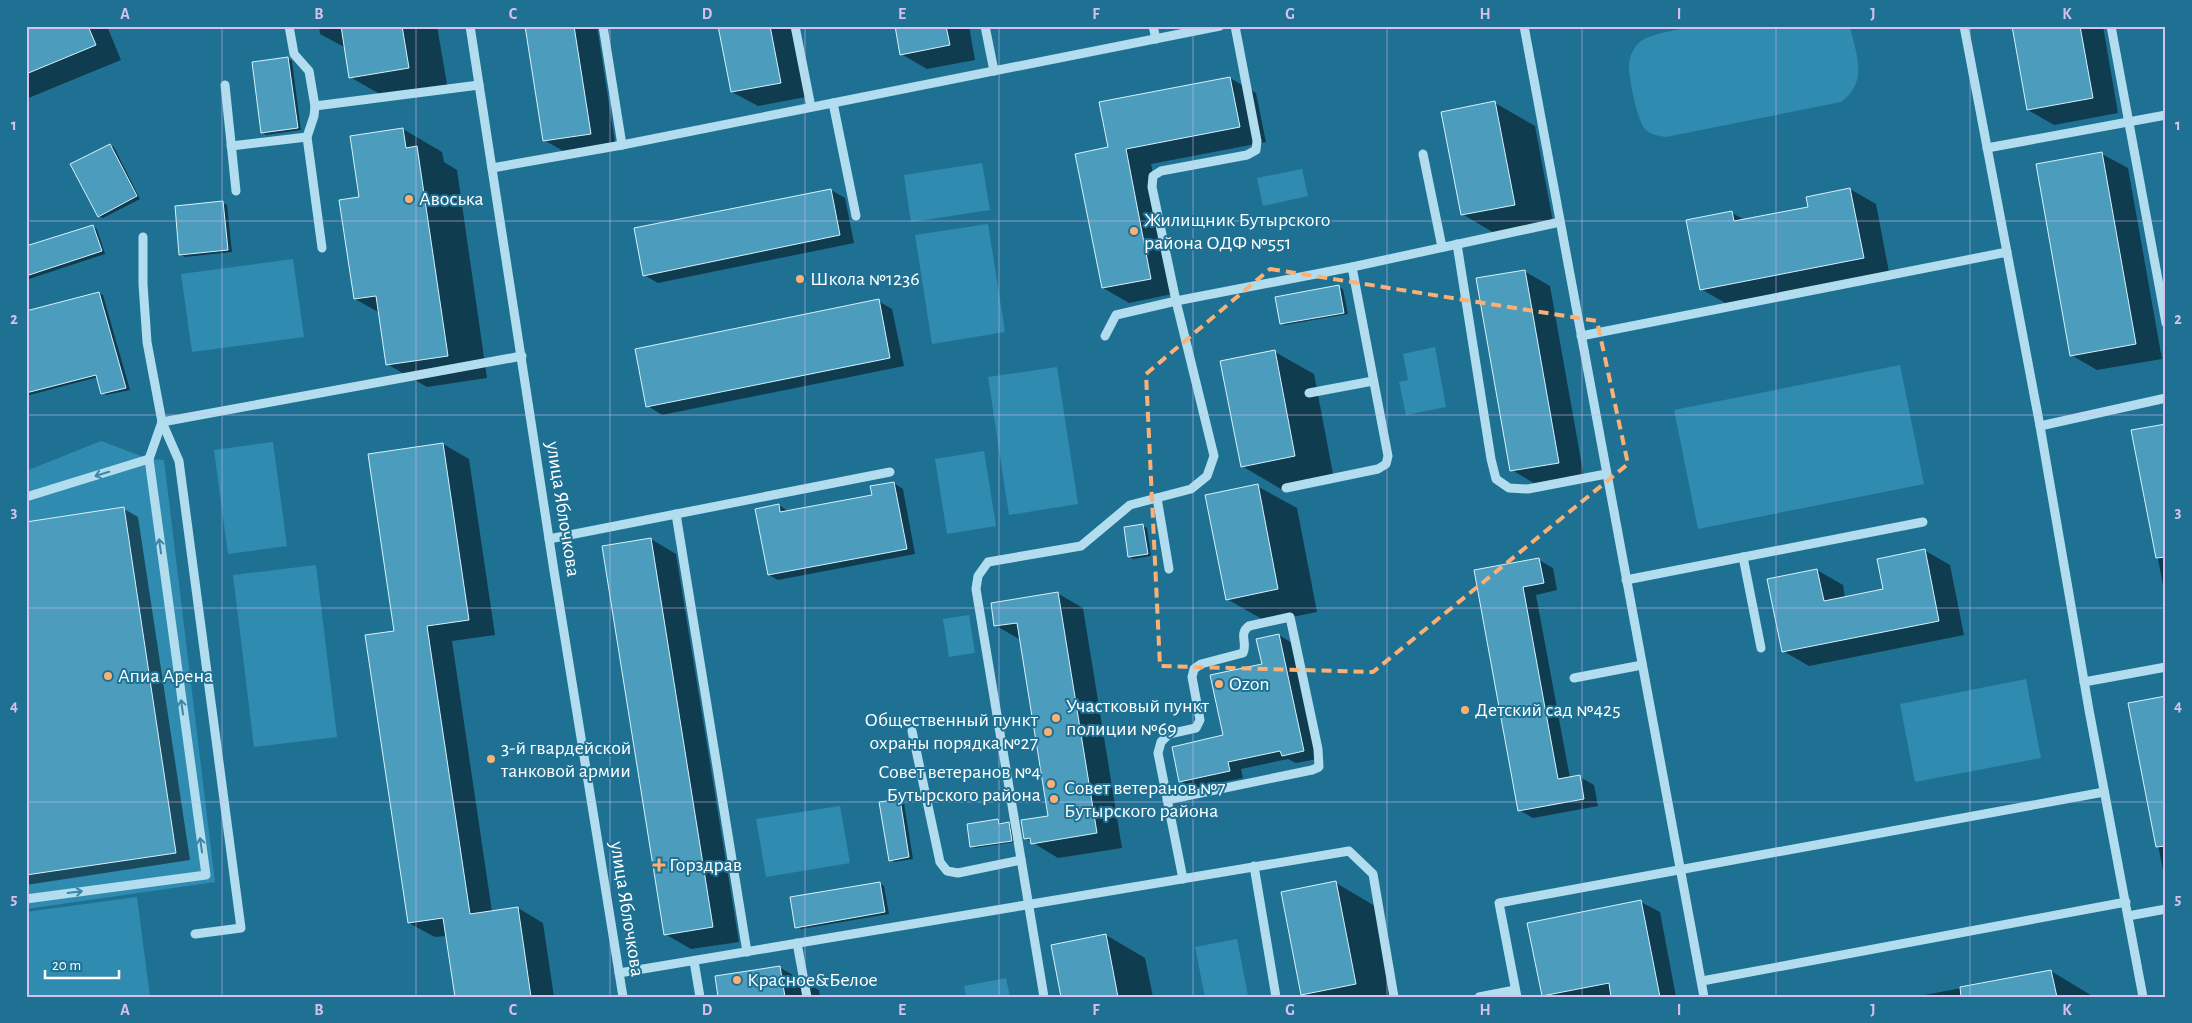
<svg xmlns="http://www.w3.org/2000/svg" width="2192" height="1023" font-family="'Alegreya Sans',sans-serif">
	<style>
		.green { fill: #308bb0 }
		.shadow { fill: #0007 }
		.building { fill: #4c9cbd; stroke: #d8f1fa }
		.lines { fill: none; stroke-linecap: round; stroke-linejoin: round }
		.minor { stroke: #b2ddee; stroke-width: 9 }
		.oneway { stroke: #3c87a6 }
		.marked { fill: none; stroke: #fcb073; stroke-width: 4; stroke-dasharray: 10 6; stroke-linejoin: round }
		.grid { fill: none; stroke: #d7c0ec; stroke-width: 1; stroke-opacity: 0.55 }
		.poi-dot { fill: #fcb073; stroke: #1f7194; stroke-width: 2 }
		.labels { text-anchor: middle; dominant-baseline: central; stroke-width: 4; stroke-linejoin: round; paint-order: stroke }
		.poi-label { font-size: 20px; fill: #fff; stroke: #1f7194; text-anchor: start }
		.street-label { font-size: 20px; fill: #fff; stroke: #1f7194 }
		.neatline { fill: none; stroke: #d7c0ec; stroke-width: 2 }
		.grid-label { font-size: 16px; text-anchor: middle; font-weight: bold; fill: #d7c0ec }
	</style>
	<rect width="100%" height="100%" fill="#1f7194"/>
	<g class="green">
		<path d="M1699,26H1850C1856,55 1869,81 1841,102L1666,137C1658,136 1651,135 1645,129C1637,120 1629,78 1629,66C1629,58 1632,51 1637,45C1647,32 1682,30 1699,26Z"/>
		<path d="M982,163L990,210L911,222L904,175Z"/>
		<path d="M1302,169L1308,196L1263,206L1257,178Z"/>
		<path d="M988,224L1005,332L932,344L915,235Z"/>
		<path d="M293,259L304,337L192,352L181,274Z"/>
		<path d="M1435,347L1446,407L1406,415L1399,382L1408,380L1403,354Z"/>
		<path d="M1900,365L1924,484L1698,529L1674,410Z"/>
		<path d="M1057,367L1078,504L1009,515L988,377Z"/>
		<path d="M101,441L149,459L164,460L215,882L26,909V471Z"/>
		<path d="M273,442L287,546L228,554L214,450Z"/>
		<path d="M984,451L996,526L947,534L935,459Z"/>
		<path d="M316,565L337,737L254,747L233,575Z"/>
		<path d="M969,615L975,653L949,657L943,619Z"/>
		<path d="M2026,679L2041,758L1915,782L1900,704Z"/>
		<path d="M840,806L850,863L766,877L756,819Z"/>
		<path d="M137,897L150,997H26V912Z"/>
		<path d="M1237,939L1248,996L1205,997L1195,947Z"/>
		<path d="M1006,978L1010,997H966L964,986Z"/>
	</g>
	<g class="shadow">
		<path d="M26,26H107L121,60L26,99Z"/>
		<path d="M319,26H437L448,90L390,100L350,77L346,48L320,34Z"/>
		<path d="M526,26H597L616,149L570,155L544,140Z"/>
		<path d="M720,26H793L806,97L758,106L732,92Z"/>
		<path d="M896,26H969L975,60L927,69L901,54Z"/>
		<path d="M1096,26H1117L1102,29Z"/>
		<path d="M2013,26H2103L2118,113L2054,125L2028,110Z"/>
		<path d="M288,58L292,61L301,130L266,135L262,132L253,63Z"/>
		<path d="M1230,78L1256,93L1266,142L1151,164L1177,293L1129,303L1103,288L1110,148Z"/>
		<path d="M1495,103L1535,126L1554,227L1501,237L1462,214Z"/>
		<path d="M403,129L442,152L444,162L457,170L487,378L427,387L387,364L380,313L355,299L361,198Z"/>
		<path d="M109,145L114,147L140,199L103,218L98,216Z"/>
		<path d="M2102,154L2128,168L2162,359L2097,370L2071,355Z"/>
		<path d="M1850,189L1876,204L1889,272L1727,304L1701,289L1732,213L1745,220L1809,208Z"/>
		<path d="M831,190L845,198L854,243L658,283L644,275Z"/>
		<path d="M223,203L227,205L232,252L185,257L180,254Z"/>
		<path d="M93,226L97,229L105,254L26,280V248Z"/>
		<path d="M1524,271L1550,286L1584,477L1537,485L1512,470Z"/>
		<path d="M1339,287L1343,289L1348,314L1285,325L1281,323Z"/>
		<path d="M99,293L103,295L130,390L106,395L102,393L98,377L26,396V313Z"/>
		<path d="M878,301L892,309L904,366L662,415L648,406Z"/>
		<path d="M1275,352L1314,374L1334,479L1281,489L1242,466Z"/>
		<path d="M2166,425V600L2133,431Z"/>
		<path d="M443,444L469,459L495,635L452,641L492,912L518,908L543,923L554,997H456L447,936L435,937L409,923L396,632Z"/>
		<path d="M894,483L903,489L915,554L778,580L769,575L779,505L788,511L873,496Z"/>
		<path d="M1257,486L1297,508L1317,612L1267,622L1227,599Z"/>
		<path d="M124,509L138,517L190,860L26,885V523Z"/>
		<path d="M1143,526L1147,528L1151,556L1133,559L1129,556Z"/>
		<path d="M651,539L676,554L739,942L691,949L665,934Z"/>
		<path d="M1924,550L1950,565L1964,635L1809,666L1783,651L1817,570L1843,585L1845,598L1884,590Z"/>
		<path d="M1539,560L1553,568L1557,590L1536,595L1570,778L1580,777L1594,785L1598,806L1533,818L1519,810L1475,571Z"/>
		<path d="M1057,593L1083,608L1122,848L1058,858L1025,838L1050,817L1021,640L996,626Z"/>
		<path d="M1279,635L1292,643L1317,759L1296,763L1288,759L1241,769L1243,778L1193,788L1180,781L1224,736Z"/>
		<path d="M2166,698V885L2130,704Z"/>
		<path d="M900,800L904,803L913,859L894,862L890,860Z"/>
		<path d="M998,820L1002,824L1008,823L1013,826L1015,842L975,848L971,846Z"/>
		<path d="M880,883L884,886L889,914L801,929L797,927Z"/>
		<path d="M1336,883L1375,906L1393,997H1307L1302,994Z"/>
		<path d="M1641,902L1660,912L1676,997L1543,996Z"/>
		<path d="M1106,935L1145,958L1153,997H1063Z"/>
		<path d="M779,967L819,990L820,997H719Z"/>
		<path d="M2051,971L2094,997H1914Z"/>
	</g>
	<g class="building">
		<path d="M26,26H88L96,45L26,74Z"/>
		<path d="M341,26H402L409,68L349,78Z"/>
		<path d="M525,26H574L591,134L543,141Z"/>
		<path d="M718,26H770L781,83L731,92Z"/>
		<path d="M895,26H946L950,45L900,55Z"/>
		<path d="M2012,26H2080L2093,98L2027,110Z"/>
		<path d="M288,57L298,128L261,133L252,62Z"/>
		<path d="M1230,77L1240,127L1126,149L1151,279L1102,288L1075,154L1108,147L1099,102Z"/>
		<path d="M1495,101L1515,205L1461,215L1441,112Z"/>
		<path d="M403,128L406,148L417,146L448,356L386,365L376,296L354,299L339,200L359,197L350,136Z"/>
		<path d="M110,144L137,196L98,217L70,164Z"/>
		<path d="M2102,152L2136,344L2070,356L2036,164Z"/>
		<path d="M1850,188L1864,258L1700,290L1686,220L1732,211L1734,221L1808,207L1806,197Z"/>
		<path d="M831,189L840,235L643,276L634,228Z"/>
		<path d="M223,201L228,250L179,255L175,206Z"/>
		<path d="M93,225L102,251L26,276V246Z"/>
		<path d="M1525,270L1559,463L1510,471L1476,278Z"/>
		<path d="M1339,285L1344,313L1280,324L1275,297Z"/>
		<path d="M99,292L126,388L101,394L96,375L26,393V311Z"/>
		<path d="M879,299L890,358L646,407L635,349Z"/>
		<path d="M1275,350L1295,456L1241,467L1220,361Z"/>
		<path d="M2166,424V557L2156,558L2131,430Z"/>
		<path d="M443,443L469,620L427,626L470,914L518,907L531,997H455L443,918L408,923L365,635L394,631L368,454Z"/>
		<path d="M894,482L907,549L768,575L755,509L779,504L780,512L872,495L870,486Z"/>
		<path d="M1258,484L1278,589L1226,600L1205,495Z"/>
		<path d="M124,507L176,853L26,875V522Z"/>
		<path d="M1143,524L1148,554L1128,557L1124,527Z"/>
		<path d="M651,538L713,927L664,935L602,546Z"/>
		<path d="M1925,549L1939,621L1782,652L1767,579L1817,569L1824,601L1883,589L1877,559Z"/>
		<path d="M1539,558L1544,583L1523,587L1558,779L1580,775L1584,799L1518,811L1474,570Z"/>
		<path d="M1058,592L1097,833L1031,844L1030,838L1024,839L1021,820L1048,816L1017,623L994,626L991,603Z"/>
		<path d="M1279,634L1304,751L1282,756L1280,751L1228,762L1230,771L1179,782L1172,747L1223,735L1210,675L1262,664L1256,639Z"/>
		<path d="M2166,696V846L2156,847L2128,703Z"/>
		<path d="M900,799L909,857L889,861L879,802Z"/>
		<path d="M998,819L999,824L1009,822L1012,841L970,847L967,824Z"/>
		<path d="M1336,881L1356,984L1301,995L1281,892Z"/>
		<path d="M880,882L885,912L795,928L790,897Z"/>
		<path d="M1641,900L1660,997H1611L1609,983L1542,996L1527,923Z"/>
		<path d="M1106,934L1118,997H1061L1051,945Z"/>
		<path d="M780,966L785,997H718L715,976Z"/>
		<path d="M2051,970L2057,997H1961L1960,987Z"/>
	</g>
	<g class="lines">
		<g class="minor">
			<path d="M289,26L294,54L309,71L315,106L314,116L307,137L322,248"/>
			<path d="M470,26L554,571L623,997"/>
			<path d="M603,26L622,145"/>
			<path d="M795,26L811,107"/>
			<path d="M985,26L994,71"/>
			<path d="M1153,26L1156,39"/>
			<path d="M1524,26L1704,997"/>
			<path d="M1964,26L2040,426L2089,710L2143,997"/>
			<path d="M2111,26L2166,323"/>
			<path d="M225,85L236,191"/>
			<path d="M833,103L856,216"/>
			<path d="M315,106L479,85"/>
			<path d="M231,146L307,137"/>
			<path d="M1987,148L2166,115"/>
			<path d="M1423,154L1442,247"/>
			<path d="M492,168L622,145L1220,26"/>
			<path d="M143,237V284L147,342L162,422L179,461L241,928L195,934"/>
			<path d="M1457,244L1491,459L1496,479L1509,488L1528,489L1606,474"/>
			<path d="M1105,336L1116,315L1176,301L1152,187L1153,176L1161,171L1247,155L1256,150L1257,141L1235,26"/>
			<path d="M1581,336L2007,252"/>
			<path d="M1309,393L1373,381"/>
			<path d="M162,422L522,356"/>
			<path d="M2040,426L2166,398"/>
			<path d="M1286,488L1378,469L1386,464L1388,456L1352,267"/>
			<path d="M26,497L149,459"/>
			<path d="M1157,498L1169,569"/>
			<path d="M676,514L747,952"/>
			<path d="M549,539L890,472"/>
			<path d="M1743,557L1761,648"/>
			<path d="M1626,580L1923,522"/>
			<path d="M1574,678L1642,665"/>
			<path d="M2084,682L2166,667"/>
			<path d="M912,731L940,862L947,871L958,873L1021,860"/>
			<path d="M1167,800L1312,770L1319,767L1318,749L1290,617L1249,626C1238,634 1248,643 1243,653L1201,664L1194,669L1192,677L1200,720L1196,728L1169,734L1161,742L1158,753L1183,879"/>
			<path d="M1254,866L1276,997"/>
			<path d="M26,899L206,875L149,459L162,422"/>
			<path d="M2128,916L2166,909"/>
			<path d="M797,943L807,997"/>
			<path d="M694,961L700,997"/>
			<path d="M619,973L1349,851L1373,874L1394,997"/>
			<path d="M1702,981L2126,902"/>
			<path d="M1044,997L976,589L978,576L988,562L1081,546L1130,505L1191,489L1207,476L1214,456L1176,301L1352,267L1560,222"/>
			<path d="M1479,997L1515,990"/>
			<path d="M1517,997L1499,903L2104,792"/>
		</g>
	</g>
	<defs><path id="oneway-shaft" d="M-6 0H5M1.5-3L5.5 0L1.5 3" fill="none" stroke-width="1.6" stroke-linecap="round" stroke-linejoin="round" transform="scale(1.25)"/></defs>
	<g class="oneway">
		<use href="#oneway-shaft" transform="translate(102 474) rotate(163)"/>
		<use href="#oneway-shaft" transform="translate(160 546) rotate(-98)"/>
		<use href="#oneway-shaft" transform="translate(182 707) rotate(-98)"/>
		<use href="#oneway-shaft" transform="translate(201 845) rotate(-98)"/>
		<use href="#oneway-shaft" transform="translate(75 892) rotate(-7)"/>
	</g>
	<path class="marked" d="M1270,269L1597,321L1628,464L1373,672L1160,666L1146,374Z"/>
	<path class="grid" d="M222,26V997M416,26V997M610,26V997M805,26V997M999,26V997M1193,26V997M1387,26V997M1582,26V997M1776,26V997M1970,26V997M26,221H2166M26,415H2166M26,608H2166M26,802H2166"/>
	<g class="poi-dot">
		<circle cx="409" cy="199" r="5"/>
		<circle cx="1134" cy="231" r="5"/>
		<circle cx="800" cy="279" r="5"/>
		<circle cx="108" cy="676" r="5"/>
		<circle cx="1219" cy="684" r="5"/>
		<circle cx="1465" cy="710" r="5"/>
		<circle cx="1056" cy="718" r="5"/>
		<circle cx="1048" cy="732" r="5"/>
		<circle cx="491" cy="759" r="5"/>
		<circle cx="1051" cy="784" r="5"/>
		<circle cx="1054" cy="799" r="5"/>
		<path d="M656.5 857.5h5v5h5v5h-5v5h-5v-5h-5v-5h5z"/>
		<circle cx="737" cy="980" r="5"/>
	</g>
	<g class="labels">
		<g class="poi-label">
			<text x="419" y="199">Авоська</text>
			<text x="1144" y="220">Жилищник Бутырского<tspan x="1144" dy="23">района ОДФ №551</tspan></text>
			<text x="810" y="279">Школа №1236</text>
			<text x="118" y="676">Апиа Арена</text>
			<text x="1229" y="684">Ozon</text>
			<text x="1066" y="706">Участковый пункт<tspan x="1066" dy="23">полиции №69</tspan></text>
			<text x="1475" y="710">Детский сад №425</text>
			<text x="1038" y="720" text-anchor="end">Общественный пункт<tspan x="1038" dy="23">охраны порядка №27</tspan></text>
			<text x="501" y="748">3-й гвардейской<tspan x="501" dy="23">танковой армии</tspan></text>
			<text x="1041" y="772" text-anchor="end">Совет ветеранов №4<tspan x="1041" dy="23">Бутырского района</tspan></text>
			<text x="1064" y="788">Совет ветеранов №7<tspan x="1064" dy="23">Бутырского района</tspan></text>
			<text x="669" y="865">Горздрав</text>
			<text x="747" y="980">Красное&amp;Белое</text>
		</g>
		<g class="street-label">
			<text transform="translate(563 509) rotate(81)">улица Яблочкова</text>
			<text transform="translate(627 909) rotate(81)">улица Яблочкова</text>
		</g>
	</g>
	<rect width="2192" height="1023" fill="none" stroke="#1f7194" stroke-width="55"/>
	<path d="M45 970v8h74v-8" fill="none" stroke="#ffffff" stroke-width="2.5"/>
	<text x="52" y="970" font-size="15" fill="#ffffff" stroke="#1f7194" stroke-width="4" paint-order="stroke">20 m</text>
	<rect x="28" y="28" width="2136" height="968" class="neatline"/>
	<g class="grid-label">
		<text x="125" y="19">A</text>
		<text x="319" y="19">B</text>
		<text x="513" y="19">C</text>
		<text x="707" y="19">D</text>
		<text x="902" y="19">E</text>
		<text x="1096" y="19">F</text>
		<text x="1290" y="19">G</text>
		<text x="1485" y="19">H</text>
		<text x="1679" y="19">I</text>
		<text x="1873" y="19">J</text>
		<text x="2067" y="19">K</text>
		<text x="14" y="130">1</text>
		<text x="2178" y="130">1</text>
		<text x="14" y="324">2</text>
		<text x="2178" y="324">2</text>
		<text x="14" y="517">3</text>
		<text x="2178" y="517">3</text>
		<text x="14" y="711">4</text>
		<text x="2178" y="711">4</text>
		<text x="14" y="904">5</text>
		<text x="2178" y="904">5</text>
		<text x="125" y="1015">A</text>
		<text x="319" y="1015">B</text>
		<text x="513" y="1015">C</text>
		<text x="707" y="1015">D</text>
		<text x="902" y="1015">E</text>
		<text x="1096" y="1015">F</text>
		<text x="1290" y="1015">G</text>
		<text x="1485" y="1015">H</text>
		<text x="1679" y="1015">I</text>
		<text x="1873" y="1015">J</text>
		<text x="2067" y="1015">K</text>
	</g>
</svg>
